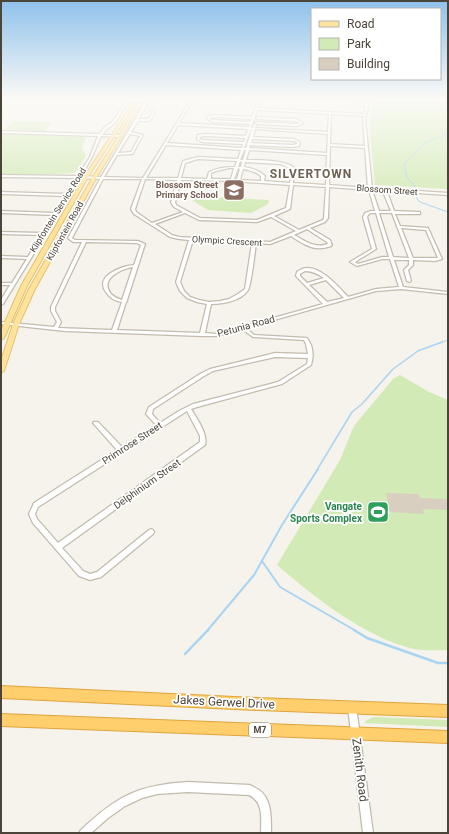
<svg xmlns="http://www.w3.org/2000/svg" width="449" height="834" font-family="Roboto,sans-serif">
	<style>
		.green { fill: #d2eab5 }
		.lines { fill: none; stroke-linecap: round; stroke-linejoin: round }
		.stream-far3 { stroke: #a9d4f2; stroke-width: 1 }
		.stream-far2 { stroke: #a9d4f2; stroke-width: 1.5 }
		.stream-far1 { stroke: #a9d4f2; stroke-width: 2 }
		.stream { stroke: #a9d4f2; stroke-width: 2.5 }
		.building { fill: #d8cfc1 }
		.minor-casing { stroke: #c2bbae; stroke-width: 2.5 }
		.major-casing { stroke: #e6c16a; stroke-width: 2 }
		.highway-casing { stroke: #e0a43c; stroke-width: 2 }
		.minor { fill: #fff; fill-rule: evenodd }
		.major { fill: #ffe39c; fill-rule: evenodd }
		.highway { fill: #ffcf6e; fill-rule: evenodd }
		.labels { text-anchor: middle; dominant-baseline: central; stroke-width: 3.5; stroke-linejoin: round; paint-order: stroke }
		.far-education-label { font-size: 9px; font-weight: bold; fill: #785e54; stroke: #fff; text-anchor: end }
		.far-street-label { font-size: 9px; fill: #4b4439; stroke: #fff }
		.shield { fill: #fff; stroke: #817c74; stroke-width: 1 }
		.shield-label { font-size: 9px; font-weight: bold; fill: #4b4439 }
		.street-label { font-size: 10px; fill: #4b4439; stroke: #fff }
		.leisure-label { font-size: 10px; font-weight: bold; fill: #27864d; stroke: #fff; text-anchor: end }
		.far-district-label { font-size: 12px; font-weight: bold; letter-spacing: 1px; fill: #6e6250; stroke: #fff }
		.near-street-label { font-size: 12px; fill: #4b4439; stroke: #fff }
	</style>
	<rect width="100%" height="100%" fill="#f6f3ec"/>
	<g class="green">
		<path d="M375,98H448V189L375,185L371,144L370,115Z"/>
		<path d="M14,121L52,122L44,131L5,129Z"/>
		<path d="M1,134L86,137L82,148L86,156L76,172L73,173L39,175L1,174Z"/>
		<path d="M194,196L269,200L268,204L251,213L208,210L193,201Z"/>
		<path d="M400,375L429,392L448,400V650C437,650 425,651 414,649C366,638 314,597 277,565L340,460L354,426L393,379Z"/>
		<path d="M374,717L448,720V727L364,723L367,720Z"/>
	</g>
	<g class="lines">
		<g class="stream-far3">
			<path d="M427,98L448,110"/>
			<path d="M448,130L447,134L424,143C419,153 410,156 404,165L407,177L416,188L417,199L420,202L448,212"/>
			<path d="M440,343L448,340"/>
		</g>
		<path class="stream-far2" d="M317,470L352,412L362,404L393,369L418,351L442,342"/>
		<g class="stream-far1">
			<path d="M262,561L280,587L356,631"/>
			<path d="M207,631L254,575L282,525L318,469"/>
		</g>
		<g class="stream">
			<path d="M354,630L367,638L438,663H448"/>
			<path d="M185,654L208,630"/>
		</g>
	</g>
	<path class="building" d="M386,493L419,494L420,498L448,499V510L423,509L424,514L390,512Z"/>
	<g class="lines">
		<g class="minor-casing">
			<g id="minor">
				<path d="M129,98H131L115,123L106,130L102,135H120L121,136L120,137L101,136L92,157L81,176L101,177L148,98H151L157,101L152,110L155,112L150,121H138L131,132L143,135L133,153L132,154L117,155L104,177L143,178L192,98H194L179,123L249,127L250,124L213,122L207,119L208,116L215,115L252,117L258,101L215,98L258,100L259,98H261L260,100L263,101L260,102L258,108L364,114L366,106L354,104L355,98H357L356,102L366,104L368,98H370L365,119L372,188L448,193V195L372,190L379,211H391L384,194L386,193L388,194L394,211L420,212V214H395L400,226L428,228L442,259L435,261L413,260V265L408,270L411,281L409,282L407,281L404,270L409,265V260H394L403,287L448,292V294L401,289L376,291L246,328L254,335L307,338C313,346 314,355 311,365L282,384L197,407L191,409C197,419 208,434 205,445L62,548L83,571L90,574L97,572L149,530L151,529L153,530L154,532L153,534L101,577L90,580L79,576L33,523L29,514L34,503L117,450L94,424L93,423L94,422H98L122,447L156,425L146,414L149,407L200,374L210,369L275,353L308,354L306,344L304,340L253,337L242,329L217,336H202L65,331L1,324V322L54,327L57,322L51,311V307L82,242H73L68,238L100,179L80,178L3,304L1,305V300L10,285H1V283H12L27,259L1,258V256L28,257L41,235L1,234V232L43,233L54,215L1,213V211L55,213L65,196L1,194V192L67,194L76,178L1,177V175L78,176L90,157L98,136L1,133V131L99,134L104,128L113,121ZM150,100L155,101L150,110L153,112L148,119H138ZM257,110L329,114L328,132L255,128L256,125L255,124L254,125L253,128H251ZM331,114L364,116L363,119L365,146L330,144ZM215,117L252,119L250,122L213,120L209,119L210,118ZM178,125L248,129L246,136L205,134L198,135L197,139L202,142L243,144L242,148L167,143ZM251,129H252L246,148H244ZM255,129L328,134L327,153L249,148L250,145L293,147L299,146L300,142L294,139L253,137ZM130,134L140,136L131,152L118,153ZM205,136L245,138L244,142L203,140L199,139L200,137ZM252,139L294,141L297,142V144L293,145L251,143ZM166,145L241,150L238,159L198,157L183,161L178,178H146ZM330,146L365,148L368,188L329,185ZM244,150H246L243,160H240ZM249,150L327,155L326,185L293,183C293,179 295,174 295,170C293,160 254,160 246,160ZM198,159L237,161L235,167C226,167 217,168 209,172L207,179L181,178L185,163ZM240,161L242,162L241,167H238ZM245,162L281,164L291,169V170L290,183L264,181L265,176C258,170 252,168 244,167ZM229,168H234L231,179H211V173L216,171ZM238,168L240,169L237,179H234ZM243,169C250,170 256,172 261,176V181L240,180ZM103,179H142L131,209L134,214L170,237L179,239L189,240L176,282L180,291L187,298L197,302L207,304L200,333L117,330L126,302L127,301V300L145,244L138,241L75,240L72,238ZM145,179L177,180L171,202L174,207L183,212L152,223L136,212L135,209ZM181,180L232,181L290,185L286,208L257,220L200,218L176,205L175,202ZM293,185L326,187L324,218L323,220L299,230L274,216L290,209ZM329,187L369,190L375,211H371L365,213L363,217L372,249L350,262L357,266L382,259H390L399,287L376,289L348,297C338,286 318,263 302,269C300,270 298,271 297,272L296,276L323,304L217,334L205,333L211,304C223,304 241,301 248,290C251,286 255,251 256,243L270,244L291,236C305,245 314,252 331,246L332,245L330,240L310,228L325,222L328,218ZM185,213L199,220L257,222L271,217L296,231L270,242L179,237L172,235L155,224ZM371,213H376L389,257H382L358,264L355,262L376,249L367,217L368,215ZM379,213H392L409,258L393,257ZM401,228L426,230L438,258H413ZM307,229L327,242L328,244C315,249 305,241 294,235ZM193,240L252,243L245,289L238,294L229,299L220,301L209,302L199,300L190,297L184,291L180,282ZM86,242L137,243L141,245L134,265C122,266 94,276 106,292C110,298 115,301 122,302L112,330L58,328L61,322L55,311V307ZM133,267L122,300C118,299 114,297 111,294C99,279 121,269 133,267ZM305,271C313,271 318,274 324,278L307,283L300,276V274ZM326,280L344,298L327,302L309,285ZM275,357L308,358L307,364L278,382L193,404L179,411L160,423L152,414L153,409L204,376L213,371ZM187,411L200,436V442L58,543L37,519L35,514L38,507Z"/>
				<path d="M256,117L297,119L303,124L296,126L256,124L255,122L296,124H300L296,121L257,119Z"/>
				<path d="M352,703L355,704L356,707L373,833H363L348,707L349,704Z"/>
				<path d="M188,782L250,785C253,787 256,788 259,790C272,799 271,819 271,833H261C261,819 264,802 249,795L188,792L157,794L142,798L125,806L108,818L91,833H79L81,830C117,796 138,785 188,782Z"/>
			</g>
		</g>
		<g class="major-casing">
			<g id="major">
				<path d="M136,98H139L88,177L27,286L4,338L1,340V331L21,286L84,177Z"/>
				<path d="M142,98H145L98,175L35,289L19,324L4,371L1,373V361L13,324L29,289L94,175Z"/>
			</g>
		</g>
		<g class="highway-casing">
			<g id="highway">
				<path d="M1,686L258,698L448,705V717L258,710L1,698Z"/>
				<path d="M1,714L448,731V743L1,726Z"/>
			</g>
		</g>
		<use href="#minor" class="minor"/>
		<use href="#major" class="major"/>
		<use href="#highway" class="highway"/>
	</g>
	<linearGradient id="sky" x2="0" y2="1"><stop stop-color="#8fc1ec"/><stop offset="0.46" stop-color="#fbfaf6"/><stop offset="1" stop-color="#fbfaf6" stop-opacity="0"/></linearGradient>
	<rect width="449" height="215" fill="url(#sky)"/>
	<defs>
		<g id="school-square" transform="scale(1.15)"><rect x="-9" y="-9" width="18" height="18" rx="4" fill="#8d6e63" stroke="#fff"/><path d="M0-5L7-2L0 1L-7-2ZM-4 1L0 2.5L4 1V4Q0 6-4 4Z" fill="#fff"/></g>
		<g id="stadium-square" transform="scale(1.15)"><rect x="-9" y="-9" width="18" height="18" rx="4" fill="#2e9e5b" stroke="#fff"/><path d="M0-5a6.5 5 0 1 0 0 10a6.5 5 0 1 0 0-10ZM-3.5-1.8h7v3.6h-7Z" fill="#fff"/></g>
	</defs>
	<g fill-rule="evenodd">
		<use href="#school-square" x="234" y="190"/>
		<use href="#stadium-square" x="378" y="512"/>
	</g>
	<g class="labels">
		<g class="far-education-label">
			<text x="218" y="185">Blossom Street<tspan x="218" dy="10">Primary School</tspan></text>
		</g>
		<g class="far-street-label">
			<text transform="translate(387 190) rotate(4)">Blossom Street</text>
			<text transform="translate(58 210) rotate(-58)">Klipfontein Service Road</text>
			<text transform="translate(65 231) rotate(-61)">Klipfontein Road</text>
			<text transform="translate(227 241) rotate(3)">Olympic Crescent</text>
		</g>
		<rect class="shield" x="249" y="723" width="22" height="14" rx="3"/>
		<g class="shield-label">
			<text x="260" y="730">M7</text>
		</g>
		<g class="street-label">
			<text transform="translate(246 326) rotate(-15)">Petunia Road</text>
			<text transform="translate(132 443) rotate(-33)">Primrose Street</text>
			<text transform="translate(147 484) rotate(-35)">Delphinium Street</text>
		</g>
		<g class="leisure-label">
			<text x="362" y="506">Vangate<tspan x="362" dy="12">Sports Complex</tspan></text>
		</g>
		<g class="far-district-label">
			<text x="311" y="174">SILVERTOWN</text>
		</g>
		<g class="near-street-label">
			<text transform="translate(224 702) rotate(3)">Jakes Gerwel Drive</text>
			<text transform="translate(360 770) rotate(83)">Zenith Road</text>
		</g>
	</g>
	<rect width="449" height="834" fill="none" stroke="#4b4439" stroke-width="4"/>
	<rect x="311" y="8" width="130" height="72" fill="#ffffff" stroke="#b7b4b0"/>
	<rect x="319" y="21" width="20" height="6" fill="#ffe39c" stroke="#b7b4b0"/>
	<text x="347" y="28" font-size="12" fill="#4b4439">Road</text>
	<rect x="319" y="38" width="20" height="12" fill="#d2eab5" stroke="#b7b4b0"/>
	<text x="347" y="48" font-size="12" fill="#4b4439">Park</text>
	<rect x="319" y="58" width="20" height="12" fill="#d8cfc1" stroke="#b7b4b0"/>
	<text x="347" y="68" font-size="12" fill="#4b4439">Building</text>
</svg>
